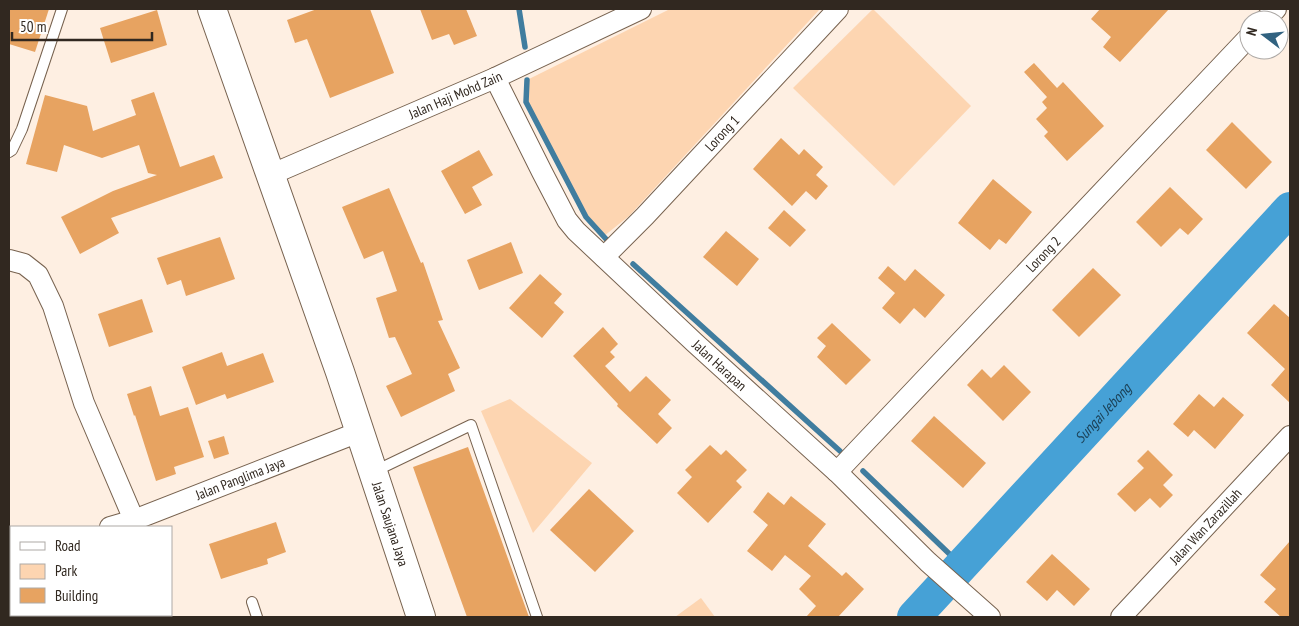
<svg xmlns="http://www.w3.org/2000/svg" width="1299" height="626" font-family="'PT Sans Narrow',sans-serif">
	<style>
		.green { fill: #fdd5b1 }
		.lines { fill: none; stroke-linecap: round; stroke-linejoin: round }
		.stream { stroke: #407d9f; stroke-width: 5.5 }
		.river { stroke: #46a1d6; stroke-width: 34 }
		.building { fill: #e7a361 }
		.service-casing { stroke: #77624f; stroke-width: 12 }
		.minor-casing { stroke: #77624f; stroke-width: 22 }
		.secondary-casing { stroke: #77624f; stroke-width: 30 }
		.service { stroke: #fff; stroke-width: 10 }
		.minor { stroke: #fff; stroke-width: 20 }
		.secondary { stroke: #fff; stroke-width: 28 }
		.labels { text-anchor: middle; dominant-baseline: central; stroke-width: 4.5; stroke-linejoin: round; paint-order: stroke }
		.street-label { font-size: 14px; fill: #312820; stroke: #fff }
		.water-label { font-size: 15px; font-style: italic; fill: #1c4258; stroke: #fff }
	</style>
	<rect width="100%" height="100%" fill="#feefe2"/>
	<g class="green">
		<path d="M670,9H820L629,216L604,236L586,216L528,102L529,79Z"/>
		<path d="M873,9L971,106L894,186L793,88Z"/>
		<path d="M510,399L592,463L533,533L481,411Z"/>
		<path d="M701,598L715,617H675Z"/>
	</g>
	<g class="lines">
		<g class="stream">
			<path d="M519,9L525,47"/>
			<path d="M527,80L526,102L586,217L606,239"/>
			<path d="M633,264L840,451"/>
			<path d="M863,471L962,566"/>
		</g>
		<path class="river" id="s1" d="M914,617L1290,209"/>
	</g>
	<g class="building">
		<path d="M9,9H49L35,52L9,44Z"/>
		<path d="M317,9H370L394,73L330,98L307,39L295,43L287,20Z"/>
		<path d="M420,9H466L477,36L454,45L449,34L432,40Z"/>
		<path d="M1100,9H1169L1120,62L1103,47L1111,37L1091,19Z"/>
		<path d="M157,10L167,45L111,63L100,28Z"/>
		<path d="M1034,63L1057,88L1063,82L1104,126L1067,161L1044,136L1048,132L1036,119L1047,108L1042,102L1047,97L1024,72Z"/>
		<path d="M154,92L180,167L214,155L223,178L111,218L119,233L80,254L61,217L113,191L157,175L148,173L139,145L102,158L64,145L57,172L26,164L45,95L87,106L93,131L136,115L131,100Z"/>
		<path d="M1232,122L1272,162L1246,189L1206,150Z"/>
		<path d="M781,138L799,155L804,149L823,167L816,175L828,186L816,200L806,191L792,206L753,169Z"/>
		<path d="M479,150L493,175L472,187L482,205L465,214L441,171Z"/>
		<path d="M993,179L1032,212L1006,244L999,239L990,250L958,223Z"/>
		<path d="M1170,187L1203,219L1188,235L1180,228L1161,247L1136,222Z"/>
		<path d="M389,188L421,263L423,262L443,320L438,321L460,368L448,374L455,391L401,417L386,386L412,374L395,337L389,338L376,298L397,291L383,251L364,259L342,207Z"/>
		<path d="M784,210L806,230L790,247L768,228Z"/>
		<path d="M726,231L759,259L737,286L703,257Z"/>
		<path d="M220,237L235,279L186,296L181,280L167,285L157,258Z"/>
		<path d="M511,242L523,273L479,290L467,260Z"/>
		<path d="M888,266L905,281L915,269L945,295L925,318L914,308L900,324L882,308L895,293L878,278Z"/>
		<path d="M1093,268L1121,295L1079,337L1052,310Z"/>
		<path d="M540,274L562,294L554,303L564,312L542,338L509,308Z"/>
		<path d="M142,299L153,332L109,347L98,314Z"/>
		<path d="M1274,304L1290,318V403L1271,385L1285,369L1247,333Z"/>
		<path d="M832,323L871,360L846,385L817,357L826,346L817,338Z"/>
		<path d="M603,327L618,344L610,352L615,357L605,366L630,392L646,376L671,400L658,414L672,428L657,444L617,406L618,404L573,356Z"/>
		<path d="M222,352L227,366L263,353L274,382L227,399L225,394L196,405L182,367Z"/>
		<path d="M1004,365L1031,392L1003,421L967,385L982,369L991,378Z"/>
		<path d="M151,386L160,416L188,407L204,457L174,467L176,474L156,481L135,415L134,416L127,394Z"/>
		<path d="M1199,394L1214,407L1223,397L1244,415L1215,449L1194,430L1188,437L1173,424Z"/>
		<path d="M934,416L986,463L963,488L911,441Z"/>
		<path d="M224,436L229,454L214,459L208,441Z"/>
		<path d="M710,445L721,455L726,450L747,470L736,481L742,487L708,523L677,493L692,477L685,470Z"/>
		<path d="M468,447L521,595L529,617H467L419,484L413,467Z"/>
		<path d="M1148,450L1173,475L1163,485L1173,495L1160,508L1150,498L1135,512L1117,494L1144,468L1137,461Z"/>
		<path d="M589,489L634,531L595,572L550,530Z"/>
		<path d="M768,492L784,505L791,496L826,524L808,546L842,576L846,572L864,589L838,617H806L816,606L799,589L811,576L785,555L772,571L747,551L768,525L753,512Z"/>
		<path d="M276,522L286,552L267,559L268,564L221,579L209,544Z"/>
		<path d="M1290,541V617H1281L1264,602L1276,589L1260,575Z"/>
		<path d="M1052,554L1090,589L1074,606L1057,590L1047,601L1026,582Z"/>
	</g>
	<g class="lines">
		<g class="service-casing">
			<g id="service">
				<path d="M9,152L12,150L22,129L62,9"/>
				<path d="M373,472L471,425L537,617"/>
				<path d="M252,602L257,617"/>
			</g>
		</g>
		<g class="minor-casing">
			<g id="minor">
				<path d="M1265,20L1276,9"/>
				<path id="s2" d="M495,78L542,172L567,220L576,231L695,343L837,472L928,562L990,617"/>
				<path id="s3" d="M270,175L495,78L641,9"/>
				<path id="s4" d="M604,257L645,216L838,9"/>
				<path d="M9,260L24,264L38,275L53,306L84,403L134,520"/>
				<path id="s5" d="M837,472L1249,37"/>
				<path id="s6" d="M110,527L134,520L359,432"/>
				<path d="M9,564L11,563"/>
				<path d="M146,615L147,617"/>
				<path d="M13,617L20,615"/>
				<path id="s7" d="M1121,617L1290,436"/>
			</g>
		</g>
		<g class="secondary-casing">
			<g id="secondary">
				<path id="s8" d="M212,9L340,372L421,617"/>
			</g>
		</g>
		<use href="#service" class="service"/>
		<use href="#minor" class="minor"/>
		<use href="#secondary" class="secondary"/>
	</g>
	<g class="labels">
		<g class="street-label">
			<text stroke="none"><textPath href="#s3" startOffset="202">Jalan Haji Mohd Zain</textPath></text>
			<text stroke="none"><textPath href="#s4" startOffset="171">Lorong 1</textPath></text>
			<text stroke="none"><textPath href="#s5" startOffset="300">Lorong 2</textPath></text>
			<text stroke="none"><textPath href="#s2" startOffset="370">Jalan Harapan</textPath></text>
			<text stroke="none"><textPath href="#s6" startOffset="139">Jalan Panglima Jaya</textPath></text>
			<text stroke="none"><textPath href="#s8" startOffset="545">Jalan Saujana Jaya</textPath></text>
			<text stroke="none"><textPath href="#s7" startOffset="124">Jalan Wan Zarazillah</textPath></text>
		</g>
		<g class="water-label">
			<text stroke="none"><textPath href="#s1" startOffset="278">Sungai Jebong</textPath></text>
		</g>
	</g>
	<rect width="1299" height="626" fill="none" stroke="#312820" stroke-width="20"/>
	<rect x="10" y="526" width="162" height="90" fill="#ffffff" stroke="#ada9a6"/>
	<rect x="20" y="542" width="25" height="8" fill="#ffffff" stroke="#ada9a6"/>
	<text x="55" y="551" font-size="15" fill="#312820">Road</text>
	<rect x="20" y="564" width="25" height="15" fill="#fdd5b1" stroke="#ada9a6"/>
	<text x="55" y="576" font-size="15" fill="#312820">Park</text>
	<rect x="20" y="588" width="25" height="15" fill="#e7a361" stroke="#ada9a6"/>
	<text x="55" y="601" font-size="15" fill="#312820">Building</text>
	<g transform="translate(1264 35) rotate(286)"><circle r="24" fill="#ffffff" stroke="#ada9a6"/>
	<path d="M0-4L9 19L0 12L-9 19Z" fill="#316280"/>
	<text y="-8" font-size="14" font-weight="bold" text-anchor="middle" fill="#312820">N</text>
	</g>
	<path d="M12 32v8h140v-8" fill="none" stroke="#312820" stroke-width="2.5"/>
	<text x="20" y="32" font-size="15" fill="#312820" stroke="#ffffff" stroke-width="4" paint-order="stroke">50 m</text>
</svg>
